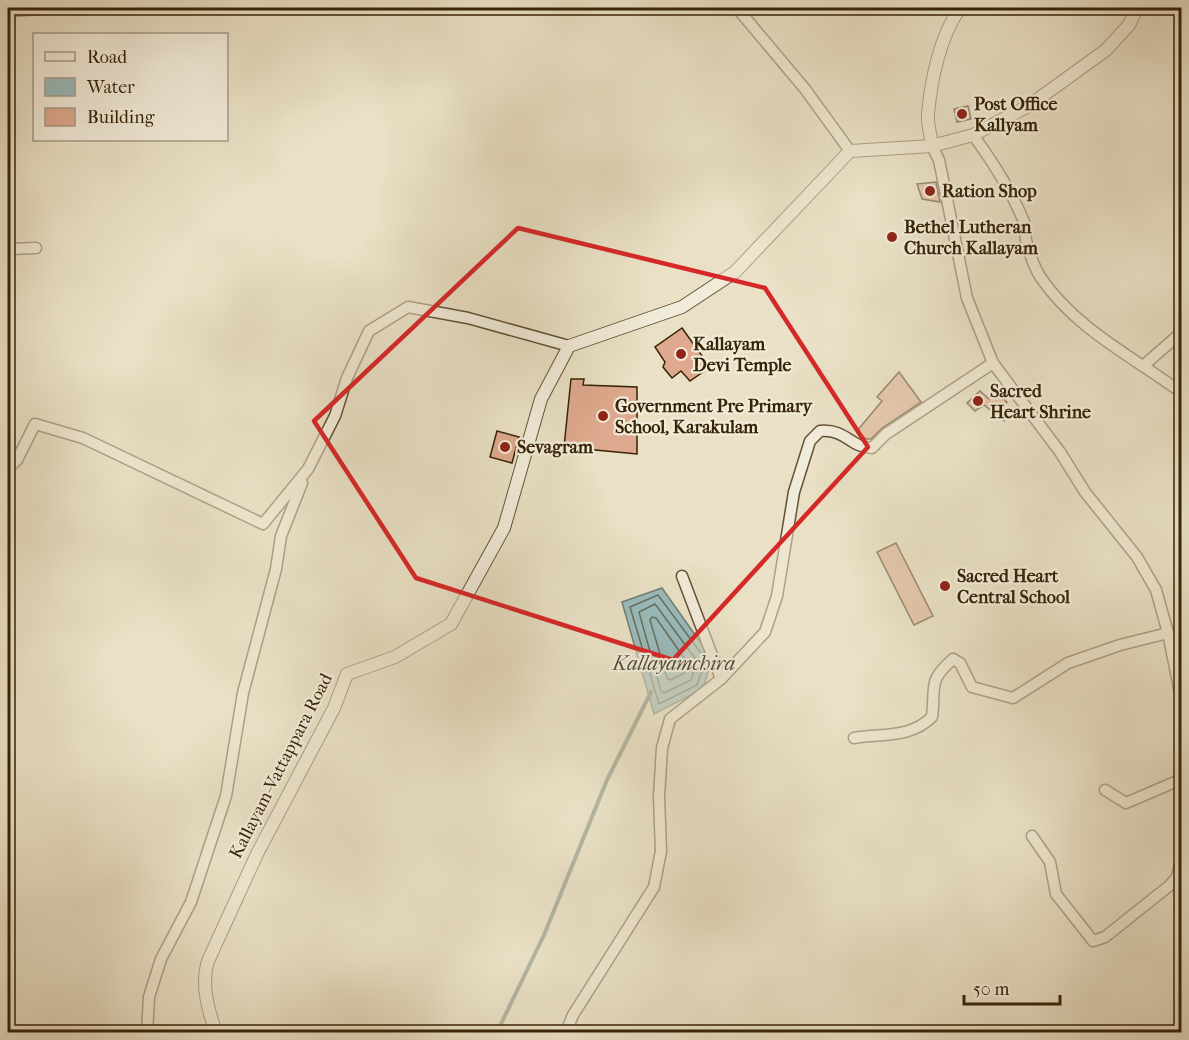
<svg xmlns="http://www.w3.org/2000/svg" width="1189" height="1040" font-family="'IM FELL French Canon',serif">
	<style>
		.water { fill: #9bb; stroke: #717e73; stroke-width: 1.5 }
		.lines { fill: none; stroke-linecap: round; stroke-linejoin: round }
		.shore { stroke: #686f60; stroke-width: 1.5 }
		.stream { stroke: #717e73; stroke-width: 4 }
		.building { fill: #dea98e; stroke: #362306; stroke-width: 1.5 }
		.minor-casing { stroke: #635236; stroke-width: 13 }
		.tertiary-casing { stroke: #635236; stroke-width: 14 }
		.minor { stroke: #f1ebd9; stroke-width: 10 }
		.tertiary { stroke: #f1ebd9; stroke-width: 12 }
		.marked { fill: none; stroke: #d62828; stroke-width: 4.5; stroke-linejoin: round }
		.poi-dot { fill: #8f2418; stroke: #f1ebd9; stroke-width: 2 }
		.labels { text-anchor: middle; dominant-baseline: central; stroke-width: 4.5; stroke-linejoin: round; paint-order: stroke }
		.poi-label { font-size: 18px; font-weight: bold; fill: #362306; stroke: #f1ebd9; text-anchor: start }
		.street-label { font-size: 18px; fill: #362306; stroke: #f1ebd9 }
		.water-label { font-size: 20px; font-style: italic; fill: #54513c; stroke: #f1ebd9 }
	</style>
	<rect width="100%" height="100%" fill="#e9e0c5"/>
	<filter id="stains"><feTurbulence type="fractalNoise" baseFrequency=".00333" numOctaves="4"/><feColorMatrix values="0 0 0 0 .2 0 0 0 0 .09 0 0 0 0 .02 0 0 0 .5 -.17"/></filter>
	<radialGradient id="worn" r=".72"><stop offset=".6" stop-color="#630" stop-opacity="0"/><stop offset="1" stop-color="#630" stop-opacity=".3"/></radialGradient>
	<path class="water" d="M662,588L712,659L703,689L654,714L622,602Z"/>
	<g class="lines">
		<g class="shore">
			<path d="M658,595L706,660L697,685L659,704L630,607Z"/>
			<path d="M655,604L697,661L691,680L664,693L661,691L639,612Z"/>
			<path d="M652,617L656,618L687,662L684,673L671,680L667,678L650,620Z"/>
		</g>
		<path class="stream" d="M497,1032L544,935L607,780L651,692"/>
	</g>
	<g class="building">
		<path d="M968,106L971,119L957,122L954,109Z"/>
		<path d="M936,182L940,202L922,199L917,184Z"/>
		<path d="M682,328L710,367L690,381L681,371L672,378L663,367L665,362L655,347Z"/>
		<path d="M899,372L921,402L882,428L871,439H866L857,431L882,401L877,397Z"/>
		<path d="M571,379H584L583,385L637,387V454L564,447Z"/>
		<path d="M980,391L989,399L995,392L1007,402L1003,406L1011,413L1004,421L984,405L975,411L967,403Z"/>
		<path d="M497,431L519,437L512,463L490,457Z"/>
		<path d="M896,543L933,616L914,625L877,552Z"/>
	</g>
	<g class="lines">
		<g class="minor-casing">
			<g id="minor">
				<path d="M737,8L805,89L850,151"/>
				<path d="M8,11L60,8"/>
				<path d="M973,135C993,162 1011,190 1024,222C1026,228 1025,234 1026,240C1029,252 1034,267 1041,278C1077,330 1132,356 1182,393"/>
				<path d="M932,146L939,160L967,298L993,363L1060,452L1085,492L1137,557L1156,590L1168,633L1182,703"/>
				<path d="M8,249L36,248"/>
				<path d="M1143,366L1182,332"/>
				<path d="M8,469L17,460L35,424L83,438L263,524L308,469L335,416L347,378L369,331L408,307L468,318L569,346"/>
				<path d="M682,576L721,679"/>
				<path d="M854,738C883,733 909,739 932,717C936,686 927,682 953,659L960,663L972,687L1013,698L1068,663L1120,645L1168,633"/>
				<path d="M1105,790L1126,803L1182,779"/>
				<path d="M1032,836L1050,862L1056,894L1093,941L1105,937L1169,886L1177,877L1182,857"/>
				<path d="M147,1032L149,997L161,959L191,902L226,796L243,693L276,569L281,536L302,483"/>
				<path d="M566,1032L573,1015L654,887L661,851L659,797L662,748L670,719L721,679L765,632L777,596L794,492L810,441L820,431C847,429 849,447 872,448L886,434L993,363"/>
			</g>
		</g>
		<g class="tertiary-casing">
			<g id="tertiary">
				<path d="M932,146C931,136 927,124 928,114C931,80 940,36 960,8"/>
				<path d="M216,1032C208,1011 201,983 208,961L257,854L334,708L347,674L395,657L451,624L504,528L541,399L569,346L682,307L735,272L850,151L932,146L973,135L1030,105L1106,50L1129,25L1137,8"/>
			</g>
		</g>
		<use href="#minor" class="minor"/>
		<use href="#tertiary" class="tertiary"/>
	</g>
	<path d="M0 0H1189V1040H0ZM518,228L765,288L868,447L673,660L416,578L314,421Z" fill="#e9e0c5" fill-opacity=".55" fill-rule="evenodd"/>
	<path class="marked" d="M518,228L765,288L868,447L673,660L416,578L314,421Z"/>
	<g class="poi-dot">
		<circle cx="962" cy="114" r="6"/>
		<circle cx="930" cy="191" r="6"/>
		<circle cx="892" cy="237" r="6"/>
		<circle cx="681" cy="354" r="6"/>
		<circle cx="978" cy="401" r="6"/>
		<circle cx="603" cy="416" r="6"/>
		<circle cx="505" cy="447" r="6"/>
		<circle cx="945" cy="586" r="6"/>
	</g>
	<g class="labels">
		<g class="poi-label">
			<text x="974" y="104">Post Office<tspan x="974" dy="21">Kallyam</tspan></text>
			<text x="942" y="191">Ration Shop</text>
			<text x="904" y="227">Bethel Lutheran<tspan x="904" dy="21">Church Kallayam</tspan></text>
			<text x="693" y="344">Kallayam<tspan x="693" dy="21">Devi Temple</tspan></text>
			<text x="990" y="391">Sacred<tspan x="990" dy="21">Heart Shrine</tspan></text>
			<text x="615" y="406">Government Pre Primary<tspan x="615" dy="21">School, Karakulam</tspan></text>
			<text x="517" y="447">Sevagram</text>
			<text x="957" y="576">Sacred Heart<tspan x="957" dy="21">Central School</tspan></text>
		</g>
		<g class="street-label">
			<text transform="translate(281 766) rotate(-63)">Kallayam-Vattappara Road</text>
		</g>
		<g class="water-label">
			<text x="674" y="663">Kallayamchira</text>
		</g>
	</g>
	<rect width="1189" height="1040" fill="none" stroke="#e9e0c5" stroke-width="30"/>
	<rect x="9" y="9" width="1171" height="1022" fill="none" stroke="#362306" stroke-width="3"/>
	<rect x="15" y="15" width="1159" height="1010" fill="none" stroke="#362306" stroke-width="1.5"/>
	<rect x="33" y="33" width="195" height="108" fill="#f1ebd9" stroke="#a69b85" stroke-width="1.5"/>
	<rect x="45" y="52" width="30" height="9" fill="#f1ebd9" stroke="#a69b85" stroke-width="1.5"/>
	<text x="87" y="63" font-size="18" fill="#362306">Road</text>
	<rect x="45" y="78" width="30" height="18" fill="#99bbbb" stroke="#a69b85" stroke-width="1.5"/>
	<text x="87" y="93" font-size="18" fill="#362306">Water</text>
	<rect x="45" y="108" width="30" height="18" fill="#dea98e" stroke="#a69b85" stroke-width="1.5"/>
	<text x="87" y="123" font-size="18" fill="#362306">Building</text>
	<path d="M964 995v9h96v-9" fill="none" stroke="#362306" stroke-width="3"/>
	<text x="973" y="995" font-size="18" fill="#362306" stroke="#f1ebd9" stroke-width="4.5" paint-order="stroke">50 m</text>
	<rect width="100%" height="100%" filter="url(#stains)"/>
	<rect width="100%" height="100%" fill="url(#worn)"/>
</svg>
